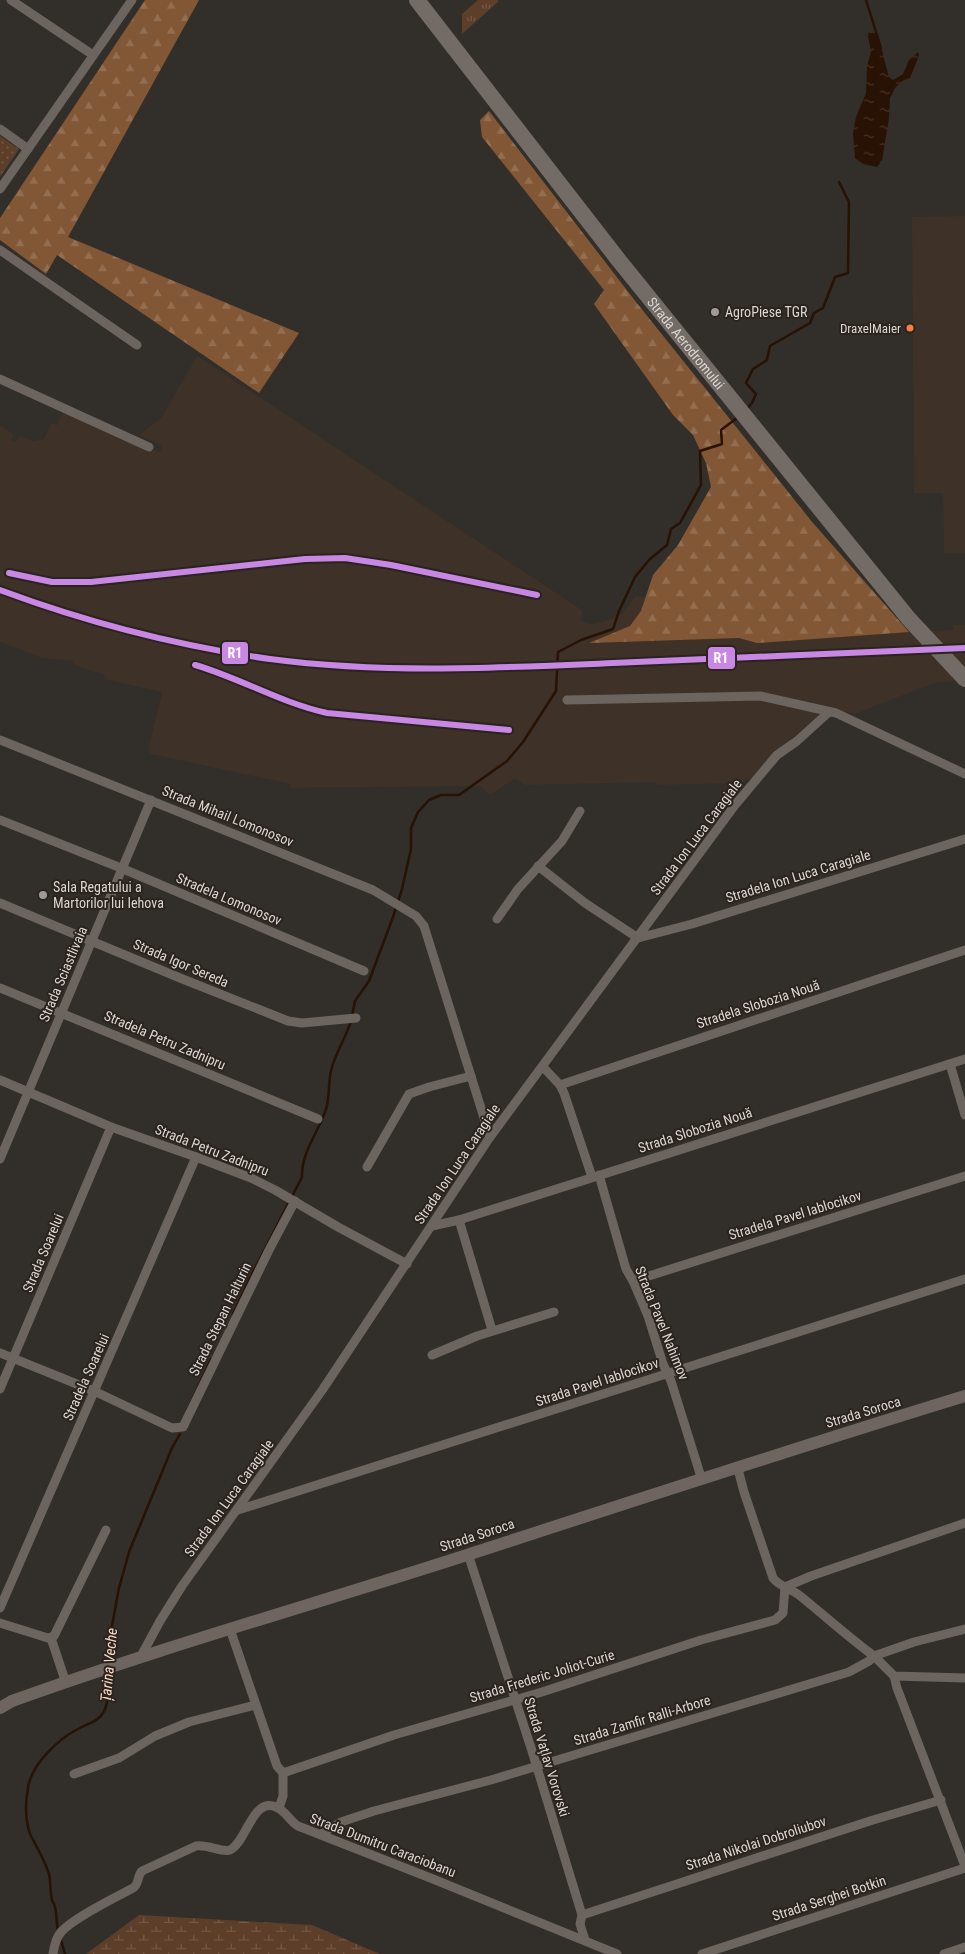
<svg xmlns="http://www.w3.org/2000/svg" width="965" height="1954" font-family="'Roboto Condensed',sans-serif">
	<style>
		.built { fill: #3e3128 }
		.grass { fill: url(#grass-tufts) }
		.forest { fill: url(#forest-firs) }
		.wetland { fill: url(#wetland-marsh) }
		.park { fill: url(#park-dots) }
		.water { fill: url(#water-ripples) }
		.lines { fill: none; stroke-linecap: round; stroke-linejoin: round }
		.stream { stroke: #281204; stroke-width: 2.5 }
		.street { stroke: #6b645f; stroke-width: 9 }
		.secondary { stroke: #6e6560; stroke-width: 12 }
		.highway { stroke: #726b66; stroke-width: 16 }
		.rail-1-casing { stroke: #2b231e; stroke-width: 10 }
		.rail-1 { stroke: #c787e3; stroke-width: 6 }
		.poi-dot { fill: #a09b97; stroke: #2b231e; stroke-width: 2 }
		.bus-dot { fill: #f77d43; stroke: #2b231e; stroke-width: 2 }
		.labels { text-anchor: middle; dominant-baseline: central; stroke-width: 4; stroke-linejoin: round; paint-order: stroke }
		.bus-label { font-size: 13px; fill: #dbd6d2; stroke: #2b231e; text-anchor: end }
		.poi-label { font-size: 14px; fill: #dbd6d2; stroke: #2b231e; text-anchor: start }
		.street-label { font-size: 14px; fill: #dbd6d2; stroke: #2b231e }
		.water-label { font-size: 15px; font-style: italic; fill: #fadbc5; stroke: #2b231e }
		.line-badge { stroke: #2b231e; stroke-width: 2 }
		.badge-label { font-size: 14px; text-anchor: middle; font-weight: bold; fill: #fff }
	</style>
	<defs>
		<pattern id="grass-tufts" width="24" height="20" patternUnits="userSpaceOnUse" patternTransform="scale(1.25)"><rect width="24" height="20" fill="#5c3e29"/><path d="M3 7l-1-3M5 7V3M7 7l1-3M15 17l-1-3M17 17v-4M19 17l1-3" fill="none" stroke="#735947"/></pattern>
		<pattern id="forest-firs" width="22" height="20" patternUnits="userSpaceOnUse" patternTransform="scale(1.25)"><rect width="22" height="20" fill="#825735"/><path d="M5 1l3.5 6h-7zM16 11l3.5 6h-7z" fill="#936e51"/></pattern>
		<pattern id="wetland-marsh" width="20" height="14" patternUnits="userSpaceOnUse" patternTransform="scale(1.25)"><rect width="20" height="14" fill="#5c3e29"/><path d="M1 5h8M5 5V1M11 12h8M15 12V8" fill="none" stroke="#735947"/></pattern>
		<pattern id="park-dots" width="8" height="8" patternUnits="userSpaceOnUse" patternTransform="scale(1.25)"><rect width="8" height="8" fill="#5c3e29"/><path d="M2 2h.1M6 6h.1" fill="none" stroke="#735947" stroke-width="1.8" stroke-linecap="round"/></pattern>
		<pattern id="water-ripples" width="26" height="14" patternUnits="userSpaceOnUse" patternTransform="scale(1.25)"><rect width="26" height="14" fill="#281204"/><path d="M2 4q2-2 4 0t4 0M15 11q2-2 4 0t4 0" fill="none" stroke="#473428"/></pattern>
	</defs>
	<rect width="100%" height="100%" fill="#322e2a"/>
	<g class="built">
		<path d="M965,216V553H944L943,493H914L912,217Z"/>
		<path d="M197,356L582,610L581,622L593,624L609,620L623,613L635,596L663,598L878,633L954,630L952,625H965V680L934,683L855,714L836,712L817,718L775,752L757,773L742,783L656,785L655,782L525,785L518,780L514,779L490,795L480,786L290,788V784L151,754L148,750L162,692L104,679L105,675L73,665L74,661L42,658L0,642V426L14,434L11,440L15,442L20,435L33,441L44,439L51,423L57,425L64,410L160,452L162,445L139,435L161,418Z"/>
	</g>
	<path class="grass" d="M478,0H498V2L462,34V14Z"/>
	<g class="forest">
		<path d="M145,0H199L68,237L299,333L259,393L57,255L46,274L0,240V218Z"/>
		<path d="M489,111L636,302L813,523L909,632L757,643L739,638L589,643L630,626L641,611L653,575L678,545L711,487L706,463L693,435L673,415L594,304L604,290L482,137L480,120Z"/>
	</g>
	<path class="wetland" d="M139,1915L312,1925L380,1954H86Z"/>
	<path class="park" d="M0,136L19,149L0,177Z"/>
	<path class="water" d="M869,31L878,35L889,77L893,80L903,74L909,60L918,52L919,56L910,78L902,81L895,88L890,98L889,118L882,161L877,167L863,164L855,158L853,133L856,117L866,93L867,66L871,52L868,36Z"/>
	<g class="lines">
		<g class="stream">
			<path d="M866,0L881,48"/>
			<path d="M747,409L752,403L756,394L746,383L753,369L767,360L770,346L810,323L814,313L823,308L835,277L848,273L849,202L839,182"/>
			<path d="M352,1016L355,1001L369,981L393,917L402,889L411,849V828L418,812L429,800L441,795H459L507,761L523,742L556,691L558,652L581,640L613,629L619,611L635,577L649,560L667,545L671,529L680,523L701,485L700,451L722,444L721,430L737,418"/>
			<path d="M233,1314L251,1276L302,1177C301,1152 319,1132 326,1109C330,1097 328,1083 331,1071C335,1053 346,1038 351,1021"/>
			<path d="M187,1411L211,1359"/>
			<path d="M109,1662L111,1631L119,1588L129,1552L172,1448L180,1434"/>
			<path d="M58,1930C56,1922 57,1914 55,1907C55,1905 53,1903 52,1900C50,1893 51,1883 49,1874C45,1861 38,1849 31,1836C25,1823 25,1802 28,1788C31,1765 58,1739 78,1729C86,1724 98,1722 103,1713C110,1702 107,1686 108,1673"/>
			<path d="M61,1940L65,1954"/>
		</g>
		<g class="street">
			<path d="M11,0L93,55"/>
			<path d="M0,129L28,149"/>
			<path d="M0,189L132,0"/>
			<path d="M0,250L137,345"/>
			<path d="M0,379L149,447"/>
			<path d="M567,700L760,696L836,713L965,774"/>
			<path d="M0,740L373,890L416,916L424,926L490,1137"/>
			<path d="M0,820L121,868L364,971"/>
			<path d="M538,866L585,903L638,938L692,924L965,839"/>
			<path d="M0,903L180,978L288,1021L302,1023L356,1018"/>
			<path d="M497,919L518,889L562,841L580,811"/>
			<path d="M0,988L318,1119"/>
			<path d="M950,1064L965,1115"/>
			<path d="M543,1067L560,1085L564,1093L592,1177"/>
			<path d="M0,1080L111,1127L196,1157L251,1178L275,1190L338,1227L407,1264"/>
			<path d="M560,1085L965,950"/>
			<path d="M0,1159L151,800"/>
			<path d="M367,1167L409,1094L429,1087L471,1076"/>
			<path d="M599,1175L626,1269L633,1281L648,1316L663,1364L671,1381L702,1480"/>
			<path d="M459,1220L492,1330"/>
			<path d="M432,1226L459,1220L965,1059"/>
			<path d="M633,1281L965,1176"/>
			<path d="M0,1353L94,1391L172,1428L183,1427L269,1250L295,1201"/>
			<path d="M432,1355L477,1336L554,1312"/>
			<path d="M0,1389L111,1127"/>
			<path d="M738,1469L744,1492L773,1578C780,1587 790,1588 799,1595C824,1615 848,1637 874,1656L914,1642L965,1629"/>
			<path d="M238,1510L965,1279"/>
			<path d="M468,1554L532,1751L582,1915L580,1924L585,1940"/>
			<path d="M0,1608L196,1157"/>
			<path d="M0,1623L48,1638L54,1636L106,1530"/>
			<path d="M230,1629L277,1766L283,1773V1796L279,1808"/>
			<path d="M51,1638L66,1683"/>
			<path d="M140,1658L160,1621L182,1586L323,1389L490,1137L735,805L777,755L797,741L829,712"/>
			<path d="M894,1676L897,1688L965,1866"/>
			<path d="M283,1773L394,1735L542,1692L701,1640L775,1620L783,1613L785,1587L811,1576L965,1523"/>
			<path d="M74,1774L119,1758L155,1736L189,1722L255,1705"/>
			<path d="M321,1834L341,1822L374,1811L491,1780L849,1672L869,1661L874,1656L894,1676L965,1678"/>
			<path d="M582,1915L873,1820L941,1800"/>
			<path d="M53,1954C54,1947 56,1938 61,1932C73,1918 116,1897 133,1888C139,1885 137,1876 142,1871L196,1846C208,1844 222,1853 230,1850C247,1842 253,1794 278,1808C286,1812 290,1821 298,1826L433,1879L617,1954"/>
			<path d="M702,1954L965,1868"/>
			<path d="M944,1954L965,1947"/>
		</g>
		<path class="secondary" d="M0,1708L12,1701C162,1647 315,1604 467,1555C633,1501 798,1447 965,1396"/>
		<path class="highway" id="s1" d="M417,0L617,258L909,619L965,679"/>
		<g class="rail-1-casing">
			<g id="rail-1">
				<path d="M9,573L52,582H91L305,559L345,558L391,565L537,595"/>
				<path d="M0,590C86,622 179,646 270,659C383,674 499,668 613,663C730,658 848,653 965,648"/>
				<path d="M195,665C240,678 281,703 327,713L509,730"/>
			</g>
		</g>
		<use href="#rail-1" class="rail-1"/>
	</g>
	<g class="poi-dot">
		<circle cx="715" cy="312" r="5"/>
		<circle cx="43" cy="895" r="5"/>
	</g>
	<circle class="bus-dot" cx="910" cy="328" r="4.5"/>
	<g class="labels">
		<g class="bus-label">
			<text x="901" y="328">DraxelMaier</text>
		</g>
		<g class="poi-label">
			<text x="725" y="312">AgroPiese TGR</text>
			<text x="53" y="887">Sala Regatului a<tspan x="53" dy="16">Martorilor lui Iehova</tspan></text>
		</g>
		<g class="street-label">
			<text stroke="none"><textPath href="#s1" startOffset="436">Strada Aerodromului</textPath></text>
			<text transform="translate(228 816) rotate(22)">Strada Mihail Lomonosov</text>
			<text transform="translate(696 837) rotate(-53)">Strada Ion Luca Caragiale</text>
			<text transform="translate(798 876) rotate(-17)">Stradela Ion Luca Caragiale</text>
			<text transform="translate(229 899) rotate(23)">Stradela Lomonosov</text>
			<text transform="translate(181 963) rotate(23)">Strada Igor Sereda</text>
			<text transform="translate(63 974) rotate(-67)">Strada Sciastlivaia</text>
			<text transform="translate(758 1004) rotate(-18)">Stradela Slobozia Nouă</text>
			<text transform="translate(165 1040) rotate(23)">Stradela Petru Zadnipru</text>
			<text transform="translate(695 1130) rotate(-18)">Strada Slobozia Nouă</text>
			<text transform="translate(212 1150) rotate(21)">Strada Petru Zadnipru</text>
			<text transform="translate(457 1164) rotate(-56)">Strada Ion Luca Caragiale</text>
			<text transform="translate(795 1215) rotate(-17)">Stradela Pavel Iablocikov</text>
			<text transform="translate(43 1253) rotate(-67)">Strada Soarelui</text>
			<text transform="translate(220 1319) rotate(-64)">Strada Stepan Halturin</text>
			<text transform="translate(662 1323) rotate(68)">Strada Pavel Nahimov</text>
			<text transform="translate(86 1377) rotate(-66)">Stradela Soarelui</text>
			<text transform="translate(597 1382) rotate(-18)">Strada Pavel Iablocikov</text>
			<text transform="translate(863 1412) rotate(-17)">Strada Soroca</text>
			<text transform="translate(229 1498) rotate(-54)">Strada Ion Luca Caragiale</text>
			<text transform="translate(477 1535) rotate(-18)">Strada Soroca</text>
			<text transform="translate(542 1676) rotate(-17)">Strada Frederic Joliot-Curie</text>
			<text transform="translate(642 1720) rotate(-17)">Strada Zamfir Ralli-Arbore</text>
			<text transform="translate(547 1757) rotate(73)">Strada Vațlav Vorovski</text>
			<text transform="translate(756 1843) rotate(-18)">Strada Nikolai Dobroliubov</text>
			<text transform="translate(383 1845) rotate(21)">Strada Dumitru Caraciobanu</text>
			<text transform="translate(829 1898) rotate(-18)">Strada Serghei Botkin</text>
		</g>
		<g class="water-label">
			<text transform="translate(109 1665) rotate(-85)">Țarina Veche</text>
		</g>
	</g>
	<g class="line-badge">
		<rect x="221" y="641" width="28" height="24" rx="5" fill="#c787e3"/>
		<rect x="707" y="646" width="29" height="24" rx="5" fill="#c787e3"/>
	</g>
	<g class="badge-label">
		<text x="235" y="658">R1</text>
		<text x="721" y="663">R1</text>
	</g>
</svg>
